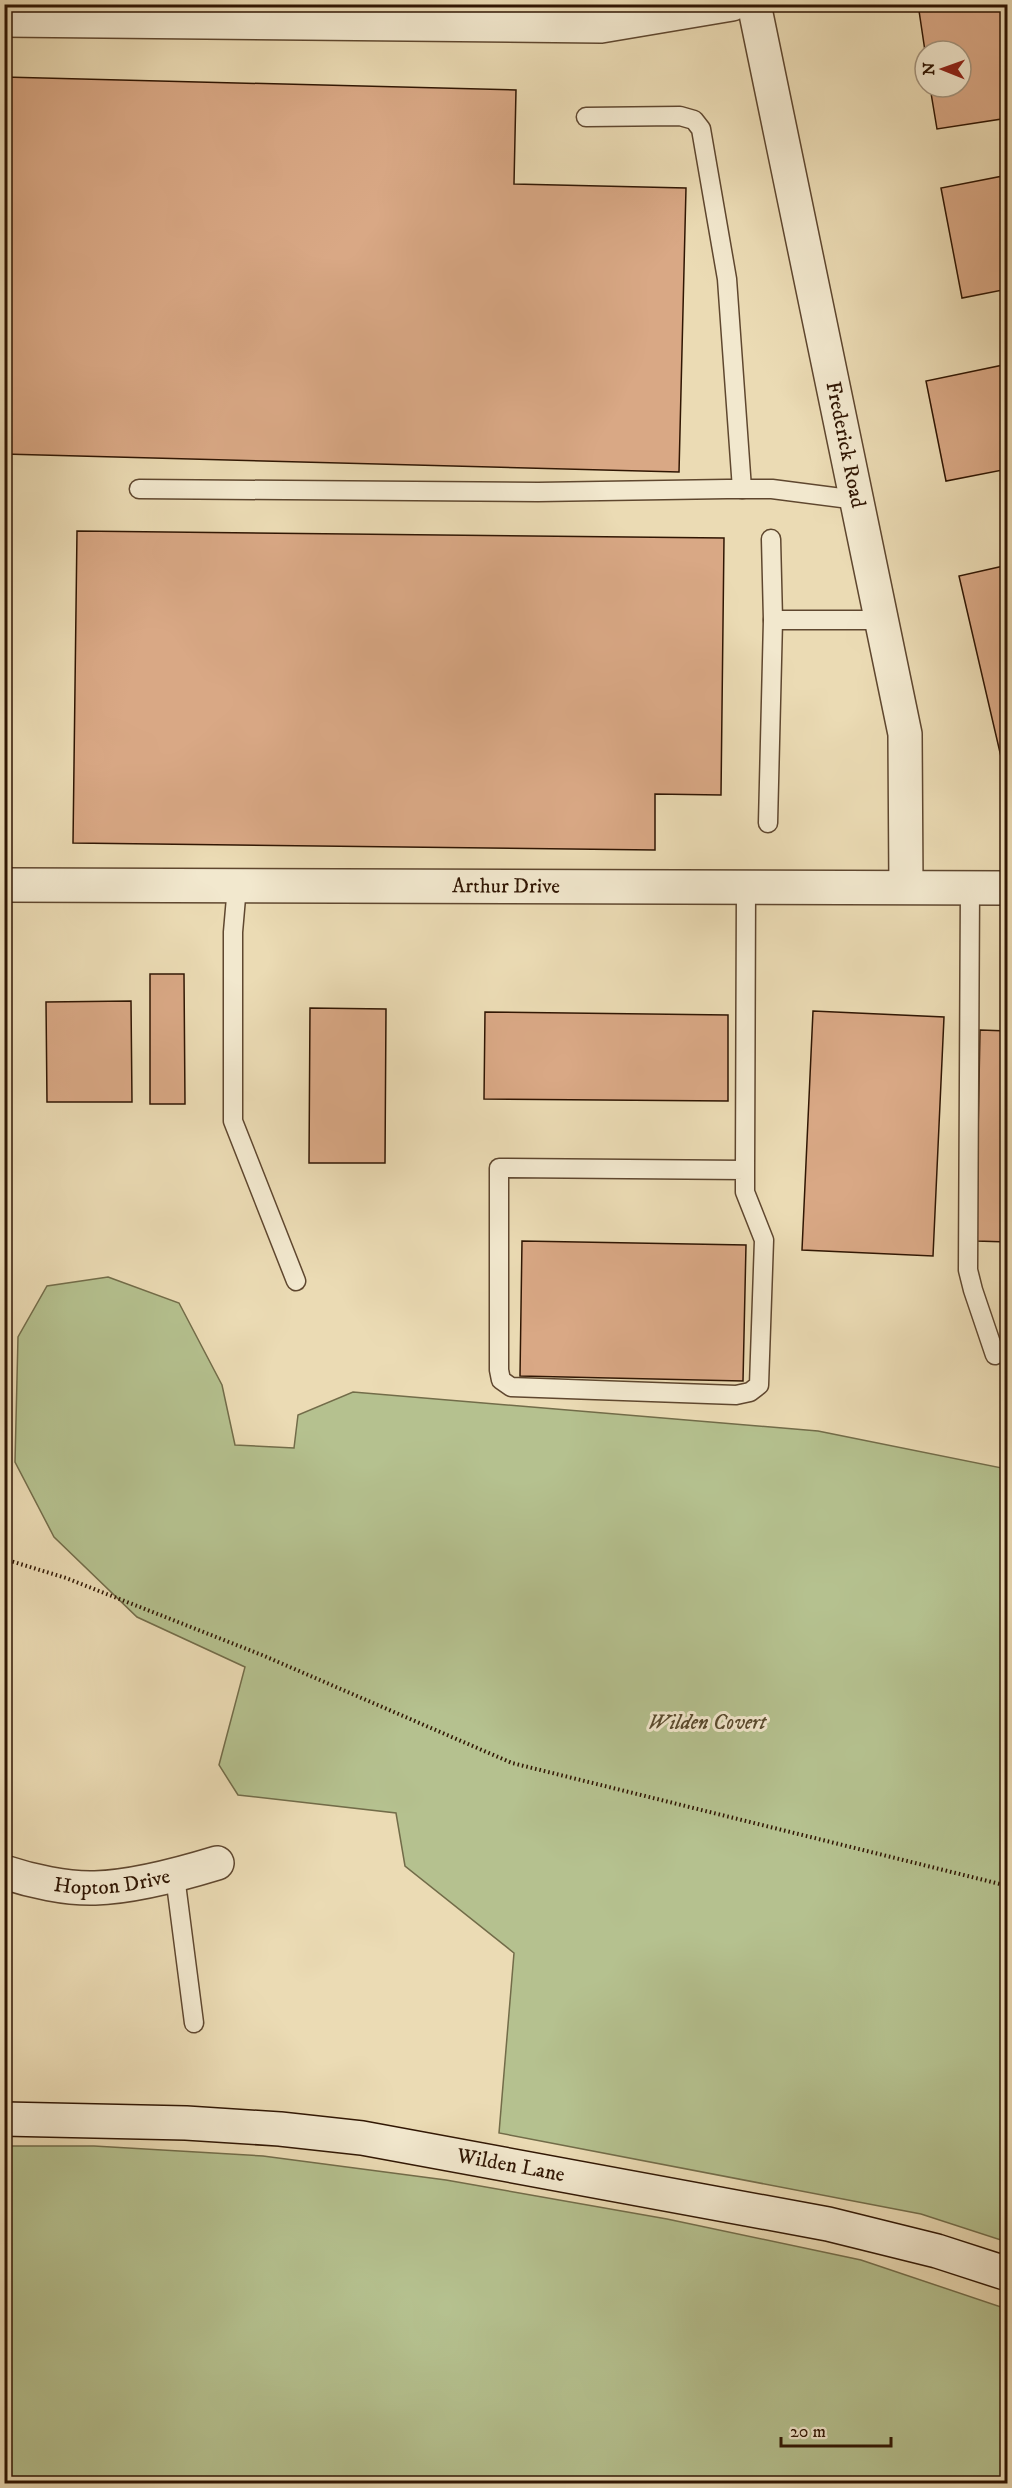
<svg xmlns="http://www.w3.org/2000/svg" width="1012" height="2488" font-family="'IM FELL DW Pica',serif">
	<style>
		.green { fill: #b5c18f; stroke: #726c49; stroke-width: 1.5 }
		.building { fill: #d9a885; stroke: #301603; stroke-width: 1.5 }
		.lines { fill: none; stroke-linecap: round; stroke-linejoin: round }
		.lane-casing { stroke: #5f472f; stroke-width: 21 }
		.street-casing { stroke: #5f472f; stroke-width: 36 }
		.secondary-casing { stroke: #301603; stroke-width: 36 }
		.path { stroke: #301603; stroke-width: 4; stroke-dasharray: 1.5 3; stroke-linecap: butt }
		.lane { stroke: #f2e8ce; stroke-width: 18 }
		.street { stroke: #f2e8ce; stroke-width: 33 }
		.secondary { stroke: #f2e8ce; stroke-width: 33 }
		.labels { text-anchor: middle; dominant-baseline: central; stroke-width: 6; stroke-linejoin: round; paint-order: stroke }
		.street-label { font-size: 21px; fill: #301603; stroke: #f2e8ce }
		.park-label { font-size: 21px; font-style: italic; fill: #58492d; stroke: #f2e8ce }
	</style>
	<rect width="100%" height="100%" fill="#ebdbb4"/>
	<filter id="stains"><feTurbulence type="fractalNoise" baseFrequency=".00333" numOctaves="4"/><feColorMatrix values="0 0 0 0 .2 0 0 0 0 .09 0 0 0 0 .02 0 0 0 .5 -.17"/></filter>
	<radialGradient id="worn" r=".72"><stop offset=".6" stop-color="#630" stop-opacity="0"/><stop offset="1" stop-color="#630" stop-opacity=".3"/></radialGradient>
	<g class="green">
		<path d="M108,1277L179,1303L222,1385L235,1445L294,1448L298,1415L353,1392L818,1431L1007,1469V2242L921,2214L499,2133L514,1953L405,1866L396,1813L238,1795L219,1765L245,1667L137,1617L54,1537L15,1462L18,1337L47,1286Z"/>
		<path d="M5,2146H94L263,2156L446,2180L667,2219L861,2260L1007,2309V2483H5Z"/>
	</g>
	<g class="building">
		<path d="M918,4H1005L1008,19V118L937,129L930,87H961V51H925Z"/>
		<path d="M4,77L516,90L514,184L686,188L679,472L4,454Z"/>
		<path d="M1008,175V289L962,298L941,188Z"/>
		<path d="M1008,364V469L946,481L926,381Z"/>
		<path d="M77,531L724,538L721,795L655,794V850L73,843Z"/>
		<path d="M1008,565V787L959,576Z"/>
		<path d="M150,974H184L185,1104H150Z"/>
		<path d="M131,1001L132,1102H47L46,1002Z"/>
		<path d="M310,1008L386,1009L385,1163H309Z"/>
		<path d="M813,1011L944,1017L933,1256L802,1250Z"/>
		<path d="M485,1012L728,1015V1101L484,1099Z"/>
		<path d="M980,1030L1008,1031V1242L976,1241Z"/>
		<path d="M522,1241L746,1245L743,1381L520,1376Z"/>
	</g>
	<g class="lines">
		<g class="lane-casing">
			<g id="lane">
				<path d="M586,117L680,116L694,120L701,129L727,279L742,489"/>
				<path d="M139,489L538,492L727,489H772L857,500"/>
				<path d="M773,620H882"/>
				<path d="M768,823L773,620L771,539"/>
				<path d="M237,886L233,932V1121L296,1281"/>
				<path d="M970,888L968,1270L973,1290L995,1355"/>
				<path d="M745,1170V1192L764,1240L759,1385L750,1392L736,1395L511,1387L501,1380L499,1370V1168L745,1170L746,887"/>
				<path d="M175,1876L194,2023"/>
			</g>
		</g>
		<g class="street-casing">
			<g id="street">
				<path id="s1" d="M754,4L905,734L906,887"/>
				<path d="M4,20L601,26L732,4"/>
				<path id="s2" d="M4,885L1008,888"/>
				<path id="s3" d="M4,1872C31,1881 67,1889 95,1888C133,1887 181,1874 217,1863"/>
			</g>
		</g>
		<g class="secondary-casing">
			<g id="secondary">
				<path id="s4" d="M4,2119L186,2123L280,2129L362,2138L828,2224L937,2251L1008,2274"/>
			</g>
		</g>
		<path class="path" d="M4,1559L66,1578L262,1655L512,1763L1008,1886"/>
		<use href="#lane" class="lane"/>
		<use href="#street" class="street"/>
		<use href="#secondary" class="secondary"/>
	</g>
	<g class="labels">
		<g class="street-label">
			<text stroke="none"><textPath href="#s1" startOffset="450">Frederick Road</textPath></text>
			<text stroke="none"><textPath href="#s2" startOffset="502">Arthur Drive</textPath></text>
			<text stroke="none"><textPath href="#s3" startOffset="110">Hopton Drive</textPath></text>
			<text stroke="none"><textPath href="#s4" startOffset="510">Wilden Lane</textPath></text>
		</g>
		<g class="park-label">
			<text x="707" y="1723">Wilden Covert</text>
		</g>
	</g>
	<rect width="1012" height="2488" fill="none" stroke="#ebdbb4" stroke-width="24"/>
	<rect x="6" y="6" width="1000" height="2476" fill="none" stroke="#301603" stroke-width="3"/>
	<rect x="12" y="12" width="988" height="2464" fill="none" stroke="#301603" stroke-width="1.5"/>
	<g transform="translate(943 69) rotate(271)"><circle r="28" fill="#f2e8ce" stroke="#a4947d" stroke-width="1.5"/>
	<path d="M0-4.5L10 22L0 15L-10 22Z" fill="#8f2418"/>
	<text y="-9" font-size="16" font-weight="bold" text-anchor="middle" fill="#301603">N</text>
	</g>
	<path d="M781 2437v9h110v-9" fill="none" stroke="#301603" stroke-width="3"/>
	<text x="790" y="2437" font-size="18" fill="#301603" stroke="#f2e8ce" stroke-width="4.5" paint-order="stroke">20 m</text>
	<rect width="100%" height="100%" filter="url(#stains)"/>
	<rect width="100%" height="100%" fill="url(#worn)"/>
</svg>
